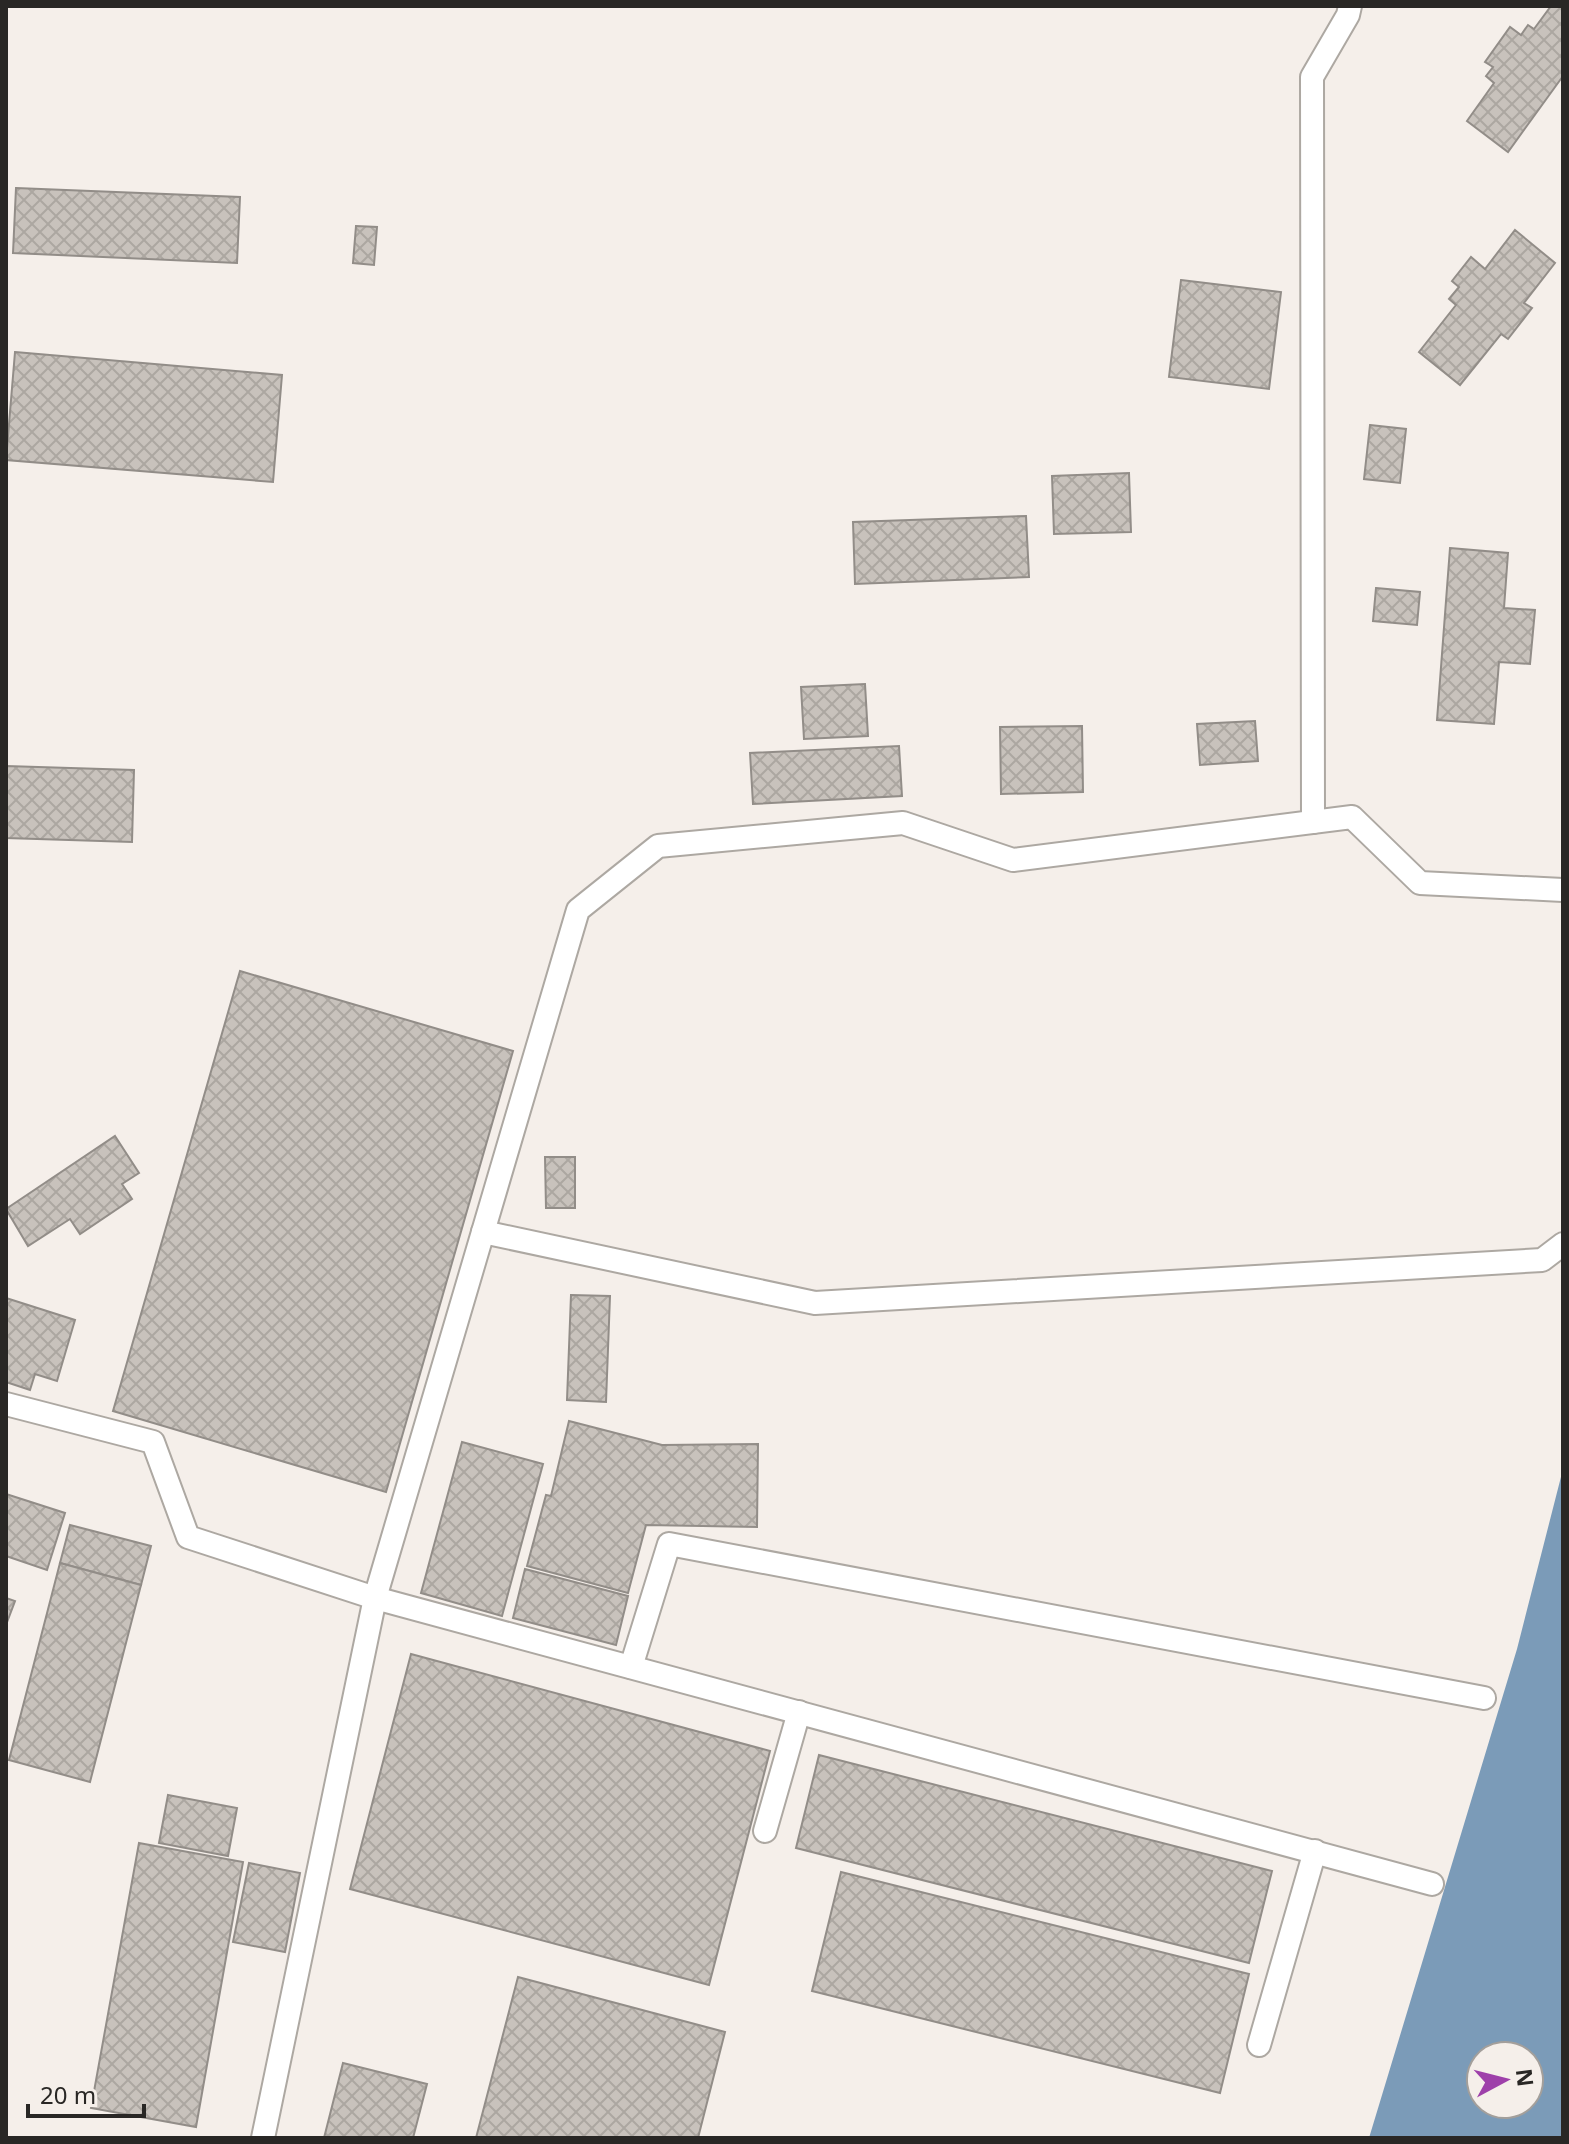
<svg xmlns="http://www.w3.org/2000/svg" width="1569" height="2144" font-family="'Noto Sans',sans-serif">
	<style>
		.water { fill: #7b9bb8; fill-rule: evenodd }
		.building { fill: url(#building-cross-hatch); stroke: #928d88; stroke-width: 2 }
		.lines { fill: none; stroke-linecap: round; stroke-linejoin: round }
		.service-casing { stroke: #ada8a2; stroke-width: 26 }
		.service { stroke: #fff; stroke-width: 22 }
	</style>
	<defs>
		<pattern id="building-cross-hatch" width="8" height="8" patternUnits="userSpaceOnUse" patternTransform="scale(2)"><rect width="8" height="8" fill="#c8c2bc"/><path d="M0 0l8 8M0 8l8-8" fill="none" stroke="#aca7a1"/></pattern>
	</defs>
	<rect width="100%" height="100%" fill="#f5efea"/>
	<path class="water" d="M1563,1469V2138H1369L1517,1649ZM1481,2056H1529V2104H1481Z"/>
	<g class="building">
		<path d="M1551,6H1563V76L1508,152L1467,121L1494,83L1486,76L1493,67L1485,62L1510,27L1521,35L1528,25L1534,29Z"/>
		<path d="M16,188L240,197L237,263L13,253Z"/>
		<path d="M356,226L377,227L374,265L353,263Z"/>
		<path d="M1515,230L1555,263L1524,303L1532,308L1508,339L1501,334L1460,385L1419,352L1456,305L1449,299L1459,287L1452,281L1471,257L1485,269Z"/>
		<path d="M1181,280L1281,292L1269,389L1169,377Z"/>
		<path d="M15,352L282,375L273,482L6,460Z"/>
		<path d="M1370,425L1406,429L1400,483L1364,479Z"/>
		<path d="M1129,473L1131,532L1054,534L1052,476Z"/>
		<path d="M1026,516L1029,577L855,584L853,522Z"/>
		<path d="M1450,548L1508,553L1504,608L1535,610L1530,664L1499,662L1494,724L1437,720Z"/>
		<path d="M1376,588L1420,592L1417,625L1373,621Z"/>
		<path d="M865,684L868,736L804,739L801,687Z"/>
		<path d="M1255,721L1258,761L1200,765L1197,724Z"/>
		<path d="M1082,726L1083,792L1001,794L1000,727Z"/>
		<path d="M899,746L902,796L753,804L750,753Z"/>
		<path d="M6,766L134,770L132,842L6,838Z"/>
		<path d="M240,971L513,1051L386,1492L113,1411Z"/>
		<path d="M115,1136L139,1173L122,1184L132,1199L80,1234L70,1219L28,1246L6,1209Z"/>
		<path d="M545,1157H575V1208H546Z"/>
		<path d="M571,1295L610,1296L606,1402L567,1400Z"/>
		<path d="M6,1298L75,1320L57,1381L35,1374L30,1390L6,1382Z"/>
		<path d="M569,1421L662,1445L758,1444L757,1527L646,1525L628,1593L527,1566L546,1495L551,1496Z"/>
		<path d="M462,1442L543,1464L502,1616L421,1593Z"/>
		<path d="M6,1494L65,1513L47,1570L6,1556Z"/>
		<path d="M70,1525L151,1546L141,1585L60,1563Z"/>
		<path d="M60,1563L141,1585L90,1782L9,1760Z"/>
		<path d="M525,1569L628,1596L616,1645L513,1618Z"/>
		<path d="M6,1598L15,1601L6,1625Z"/>
		<path d="M411,1654L770,1751L709,1985L350,1889Z"/>
		<path d="M819,1755L1272,1871L1249,1963L796,1848Z"/>
		<path d="M168,1795L237,1808L228,1856L159,1843Z"/>
		<path d="M139,1843L243,1862L196,2127L91,2108Z"/>
		<path d="M249,1863L300,1873L285,1952L233,1942Z"/>
		<path d="M841,1872L1249,1974L1220,2093L812,1991Z"/>
		<path d="M518,1977L725,2032L698,2138H476Z"/>
		<path d="M343,2063L427,2084L413,2138H324Z"/>
	</g>
	<g class="lines">
		<g class="service-casing">
			<g id="service">
				<path d="M1313,822L1312,77L1348,15L1350,6"/>
				<path d="M483,1232L815,1303L1542,1260L1563,1244"/>
				<path d="M6,1404L153,1442L188,1537L375,1598L1432,1884"/>
				<path d="M631,1667L669,1544L1484,1698"/>
				<path d="M765,1831L799,1712"/>
				<path d="M1259,2045L1315,1851"/>
				<path d="M263,2138L375,1598L578,910L658,846L903,823L1013,860L1352,817L1420,883L1563,890"/>
			</g>
		</g>
		<use href="#service" class="service"/>
	</g>
	<rect width="1569" height="2144" fill="none" stroke="#292725" stroke-width="16"/>
	<g transform="translate(1505 2080) rotate(83)"><circle r="38" fill="#f5efea" stroke="#a39f9b" stroke-width="2"/>
	<path d="M0-6L14 30L0 20L-14 30Z" fill="#9e40aa"/>
	<text y="-12" font-size="22" font-weight="bold" text-anchor="middle" fill="#292725">N</text>
	</g>
	<path d="M28 2104v12h116v-12" fill="none" stroke="#292725" stroke-width="4"/>
	<text x="40" y="2104" font-size="24" fill="#292725" stroke="#f5efea" stroke-width="6" paint-order="stroke">20 m</text>
</svg>
